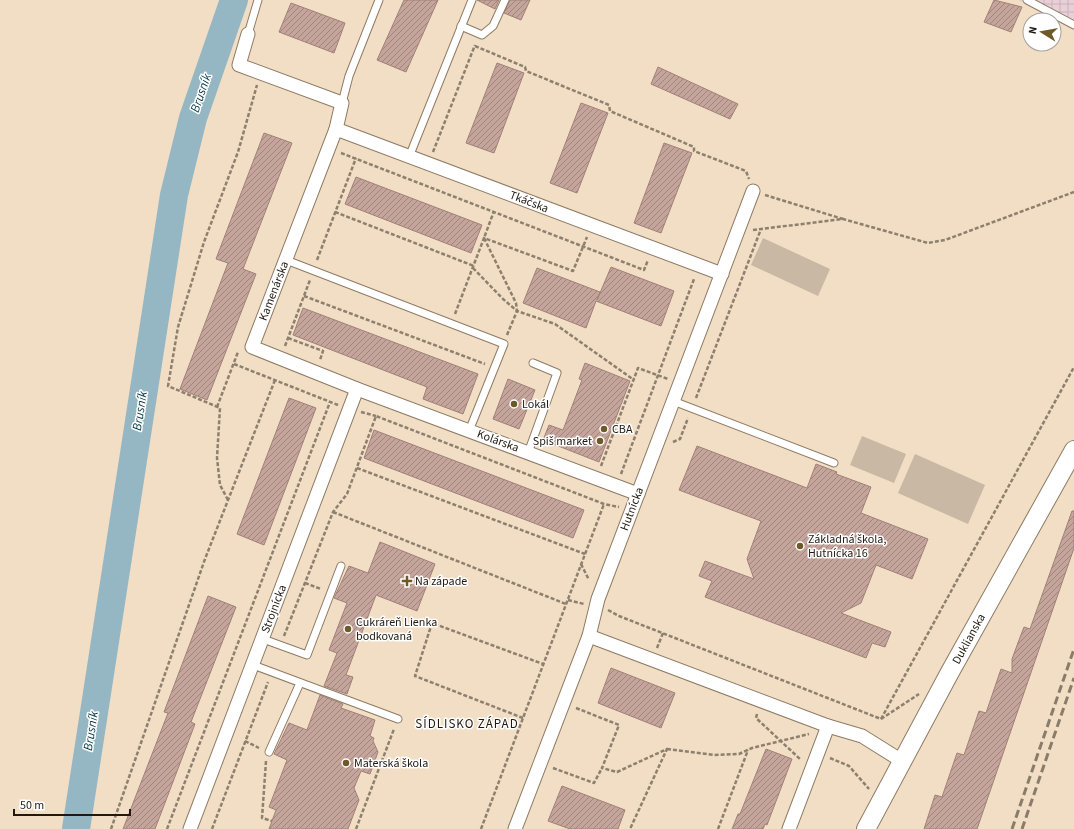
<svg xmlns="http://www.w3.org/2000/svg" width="1074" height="829" font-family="'Source Sans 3',sans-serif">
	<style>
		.industrial { fill: url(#industrial-grid) }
		.green { fill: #c8b8a4 }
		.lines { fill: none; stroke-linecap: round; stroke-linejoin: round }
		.river { stroke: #95b7c4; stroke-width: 28 }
		.building { fill: url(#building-hatch); stroke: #9f8178 }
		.lane-casing { stroke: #8d7b64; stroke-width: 9 }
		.street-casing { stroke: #8d7b64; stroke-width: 15 }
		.secondary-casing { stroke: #8d7b64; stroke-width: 20 }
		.path { stroke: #8d806e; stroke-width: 2.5; stroke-dasharray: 4 2; stroke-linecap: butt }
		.lane { stroke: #fff; stroke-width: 7 }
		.street { stroke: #fff; stroke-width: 13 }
		.secondary { stroke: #fff; stroke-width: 18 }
		.rail { stroke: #897c6b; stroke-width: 3; stroke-dasharray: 8 4; stroke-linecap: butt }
		.poi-dot { fill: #6e5928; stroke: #fff; stroke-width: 1.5 }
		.labels { text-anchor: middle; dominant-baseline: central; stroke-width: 3; stroke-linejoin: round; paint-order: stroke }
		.street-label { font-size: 12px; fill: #201910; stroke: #fff }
		.poi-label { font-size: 12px; fill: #201910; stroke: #fff; text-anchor: start }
		.water-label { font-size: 13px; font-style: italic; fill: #003544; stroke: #fff }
		.neighbourhood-label { font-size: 13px; letter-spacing: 1px; fill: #201910; stroke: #fff }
	</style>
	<defs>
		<pattern id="industrial-grid" width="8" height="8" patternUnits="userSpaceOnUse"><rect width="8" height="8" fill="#e9d0d8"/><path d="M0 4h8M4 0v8" fill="none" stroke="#c8b2b8"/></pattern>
		<pattern id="building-hatch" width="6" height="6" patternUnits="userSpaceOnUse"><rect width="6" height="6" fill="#c5a49b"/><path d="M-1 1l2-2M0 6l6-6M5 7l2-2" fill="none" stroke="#a0857d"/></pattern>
	</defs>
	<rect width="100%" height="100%" fill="#f2dec5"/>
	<path class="industrial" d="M1019,0H1074V29L1068,27Z"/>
	<g class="green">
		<path d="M763,238L830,269L818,296L751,265Z"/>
		<path d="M862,436L906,454L894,483L850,465Z"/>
		<path d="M915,454L985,485L968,524L898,493Z"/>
	</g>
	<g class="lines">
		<path class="river" d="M76,829L174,195L193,118L234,0"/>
	</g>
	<g class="building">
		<path d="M404,0H438L406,72L377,60Z"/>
		<path d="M477,0H499L495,9Z"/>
		<path d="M510,0H530L521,20L504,13Z"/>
		<path d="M994,0L1022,7L1011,32L984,22Z"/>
		<path d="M291,3L345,23L334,53L279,32Z"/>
		<path d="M497,63L524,73L494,153L466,143Z"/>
		<path d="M658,67L738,104L730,119L651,84Z"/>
		<path d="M581,103L608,113L577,193L550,183Z"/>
		<path d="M264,133L292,143L243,269L256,274L207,400L180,389L228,263L216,259Z"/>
		<path d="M664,143L692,153L661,233L634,223Z"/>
		<path d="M356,177L482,225L471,253L345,204Z"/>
		<path d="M611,267L674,291L661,326L596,301L586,328L523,303L537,268L600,292L597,300Z"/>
		<path d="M303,308L478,374L463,414L423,399L427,387L293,335Z"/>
		<path d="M585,363L630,381L599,462L543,440L549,425L563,430L582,380L579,379Z"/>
		<path d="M508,379L535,390L519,429L493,419Z"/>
		<path d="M289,398L316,408L264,545L237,534Z"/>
		<path d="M374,430L584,510L573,538L364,458Z"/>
		<path d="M697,446L807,488L816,464L837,472L836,474L871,487L861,513L928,539L912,579L876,565L861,603L841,613L891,632L885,647L872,643L866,658L705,597L712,581L699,576L705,561L754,579L747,559L761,521L679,490Z"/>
		<path d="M1072,511H1074V548L977,829H924L935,795L942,797L957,753L964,755L979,711L986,713L1001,669L1012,673V659L1019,640L1024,627L1030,629Z"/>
		<path d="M380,542L435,564L417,611L376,595L346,675L353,677L347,694L324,686L337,653L329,650L347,603L334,598L349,566L368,573Z"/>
		<path d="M208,596L236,607L191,722L195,724L155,829H123L168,713L164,712Z"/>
		<path d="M611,668L675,693L661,728L598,703Z"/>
		<path d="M320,695L343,704L341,708L375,720L370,736L374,738L373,741L378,752L370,774L361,771L354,788L359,800L348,829H269L276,810L269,807L287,760L274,754L289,723L307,730Z"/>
		<path d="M766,749L792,759L767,825L765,824L763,829H732L738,814H740Z"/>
		<path d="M562,786L625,810L618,829H570L548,821Z"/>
	</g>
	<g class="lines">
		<g class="lane-casing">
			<g id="lane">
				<path d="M1027,0L1074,25"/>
				<path d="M461,26L482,35L493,26L505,0"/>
				<path d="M248,34L258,0"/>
				<path d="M342,103L349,76L379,0"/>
				<path d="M409,157L472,0"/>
				<path d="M286,260L504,344L469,431"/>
				<path d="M673,401L834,463"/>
				<path d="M528,453L557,373L533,363"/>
				<path d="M263,639L307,655L341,566"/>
				<path d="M253,665L398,719"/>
				<path d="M269,752L300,683"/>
			</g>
		</g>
		<g class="street-casing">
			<g id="street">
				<path d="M248,34L239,65L342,103L336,129L252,347L357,389L638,494"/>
				<path d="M336,129L722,274"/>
				<path d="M589,636L828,726L862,736L902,761"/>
				<path d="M190,829L357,389"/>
				<path d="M515,829L589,636L598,599L753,191"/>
				<path d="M789,829L828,726"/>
			</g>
		</g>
		<g class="secondary-casing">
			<path id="secondary" d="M866,829L950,672L1074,450"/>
		</g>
		<g class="path">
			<path d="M475,46L525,67L526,71L609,105L610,111L694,147V151L746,171L749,179"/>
			<path d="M433,152L475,45"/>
			<path d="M341,153L644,270L648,260"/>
			<path d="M765,195L843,219"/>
			<path d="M335,212L474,266"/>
			<path d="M753,230L843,219L928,243L945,240L1074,192"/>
			<path d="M317,260L356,158"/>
			<path d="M473,268L503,299L517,311L516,303L484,238L494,211"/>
			<path d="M304,296L485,364"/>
			<path d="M455,314L484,238L573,271L587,237"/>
			<path d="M507,335L517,311L555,324L634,380"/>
			<path d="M288,338L323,351L320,360"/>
			<path d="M285,346L310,280"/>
			<path d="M234,364L338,405"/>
			<path d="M696,398L761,229"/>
			<path d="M217,407L238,352"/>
			<path d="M361,412L376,416"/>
			<path d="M673,442L680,439L688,418"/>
			<path d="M601,466L638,368L668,379"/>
			<path d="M357,468L585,554"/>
			<path d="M621,474L694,279"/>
			<path d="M228,500L220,485L217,458L220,408L168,386L178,327L204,242L238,152L257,85"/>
			<path d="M333,512L566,604"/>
			<path d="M581,564L589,580"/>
			<path d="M305,583L321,589"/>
			<path d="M568,600L584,604"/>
			<path d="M608,610L619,616L881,719"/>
			<path d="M284,636L333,512L347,494L376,416L604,504L619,507"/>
			<path d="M657,648L663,633"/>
			<path d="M576,708L619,725L602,768L617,772L667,749L630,829"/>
			<path d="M757,714L756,718L800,759"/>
			<path d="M523,718L415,676L432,623L543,664"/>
			<path d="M881,719L1074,367"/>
			<path d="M881,719L919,694"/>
			<path d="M245,741L259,748"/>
			<path d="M667,749L714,755L739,754L752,748L809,734"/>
			<path d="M830,758L849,766L869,789"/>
			<path d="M266,761L262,818L272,821"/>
			<path d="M553,768L594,783L602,768"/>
			<path d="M111,829L205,559L275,380"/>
			<path d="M167,829L330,402"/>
			<path d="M212,829L268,682"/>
			<path d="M356,829L394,729"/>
			<path d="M481,829L604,504"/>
			<path d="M718,829L748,750"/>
		</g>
		<use href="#lane" class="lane"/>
		<use href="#street" class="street"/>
		<use href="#secondary" class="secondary"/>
		<g class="rail">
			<path d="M1012,829L1074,649"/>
			<path d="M1022,829L1074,678"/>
		</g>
	</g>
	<g class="poi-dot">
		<circle cx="514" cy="404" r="4"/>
		<circle cx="604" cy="429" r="4"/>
		<circle cx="600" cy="441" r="4"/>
		<circle cx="800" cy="546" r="4"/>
		<path d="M405 575h4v4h4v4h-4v4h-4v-4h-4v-4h4z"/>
		<circle cx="348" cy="629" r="4"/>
		<circle cx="346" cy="763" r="4"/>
	</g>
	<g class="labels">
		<g class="street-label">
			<text transform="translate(529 202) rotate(21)">Tkáčska</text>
			<text transform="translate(274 291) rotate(-69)">Kamenárska</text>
			<text transform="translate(498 441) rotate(20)">Kolárska</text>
			<text transform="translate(632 509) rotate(-69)">Hutnícka</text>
			<text transform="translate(274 609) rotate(-69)">Strojnícka</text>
			<text transform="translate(969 639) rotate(-61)">Duklianska</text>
		</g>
		<g class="poi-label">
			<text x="522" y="404">Lokál</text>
			<text x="612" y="429">CBA</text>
			<text x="592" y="441" text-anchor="end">Spiš market</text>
			<text x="808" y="539">Základná škola,<tspan x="808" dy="14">Hutnícka 16</tspan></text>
			<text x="415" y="581">Na západe</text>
			<text x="356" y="622">Cukráreň Lienka<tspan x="356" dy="14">bodkovaná</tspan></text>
			<text x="354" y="763">Materská škola</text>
		</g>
		<g class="water-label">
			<text transform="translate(201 93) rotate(-71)">Brusník</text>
			<text transform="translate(140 411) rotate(-81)">Brusník</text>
			<text transform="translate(91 731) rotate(-81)">Brusník</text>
		</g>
		<g class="neighbourhood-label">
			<text x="467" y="724">SÍDLISKO ZÁPAD</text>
		</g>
	</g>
	<g transform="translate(1042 32) rotate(281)"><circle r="19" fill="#ffffff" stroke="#a6a39f"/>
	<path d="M0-3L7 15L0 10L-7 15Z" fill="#6e5928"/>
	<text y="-6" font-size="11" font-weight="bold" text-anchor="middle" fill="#201910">N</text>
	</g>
	<path d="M14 809v6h116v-6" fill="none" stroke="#201910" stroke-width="2"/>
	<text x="20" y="809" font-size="12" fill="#201910" stroke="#ffffff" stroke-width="3" paint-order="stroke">50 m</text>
</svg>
